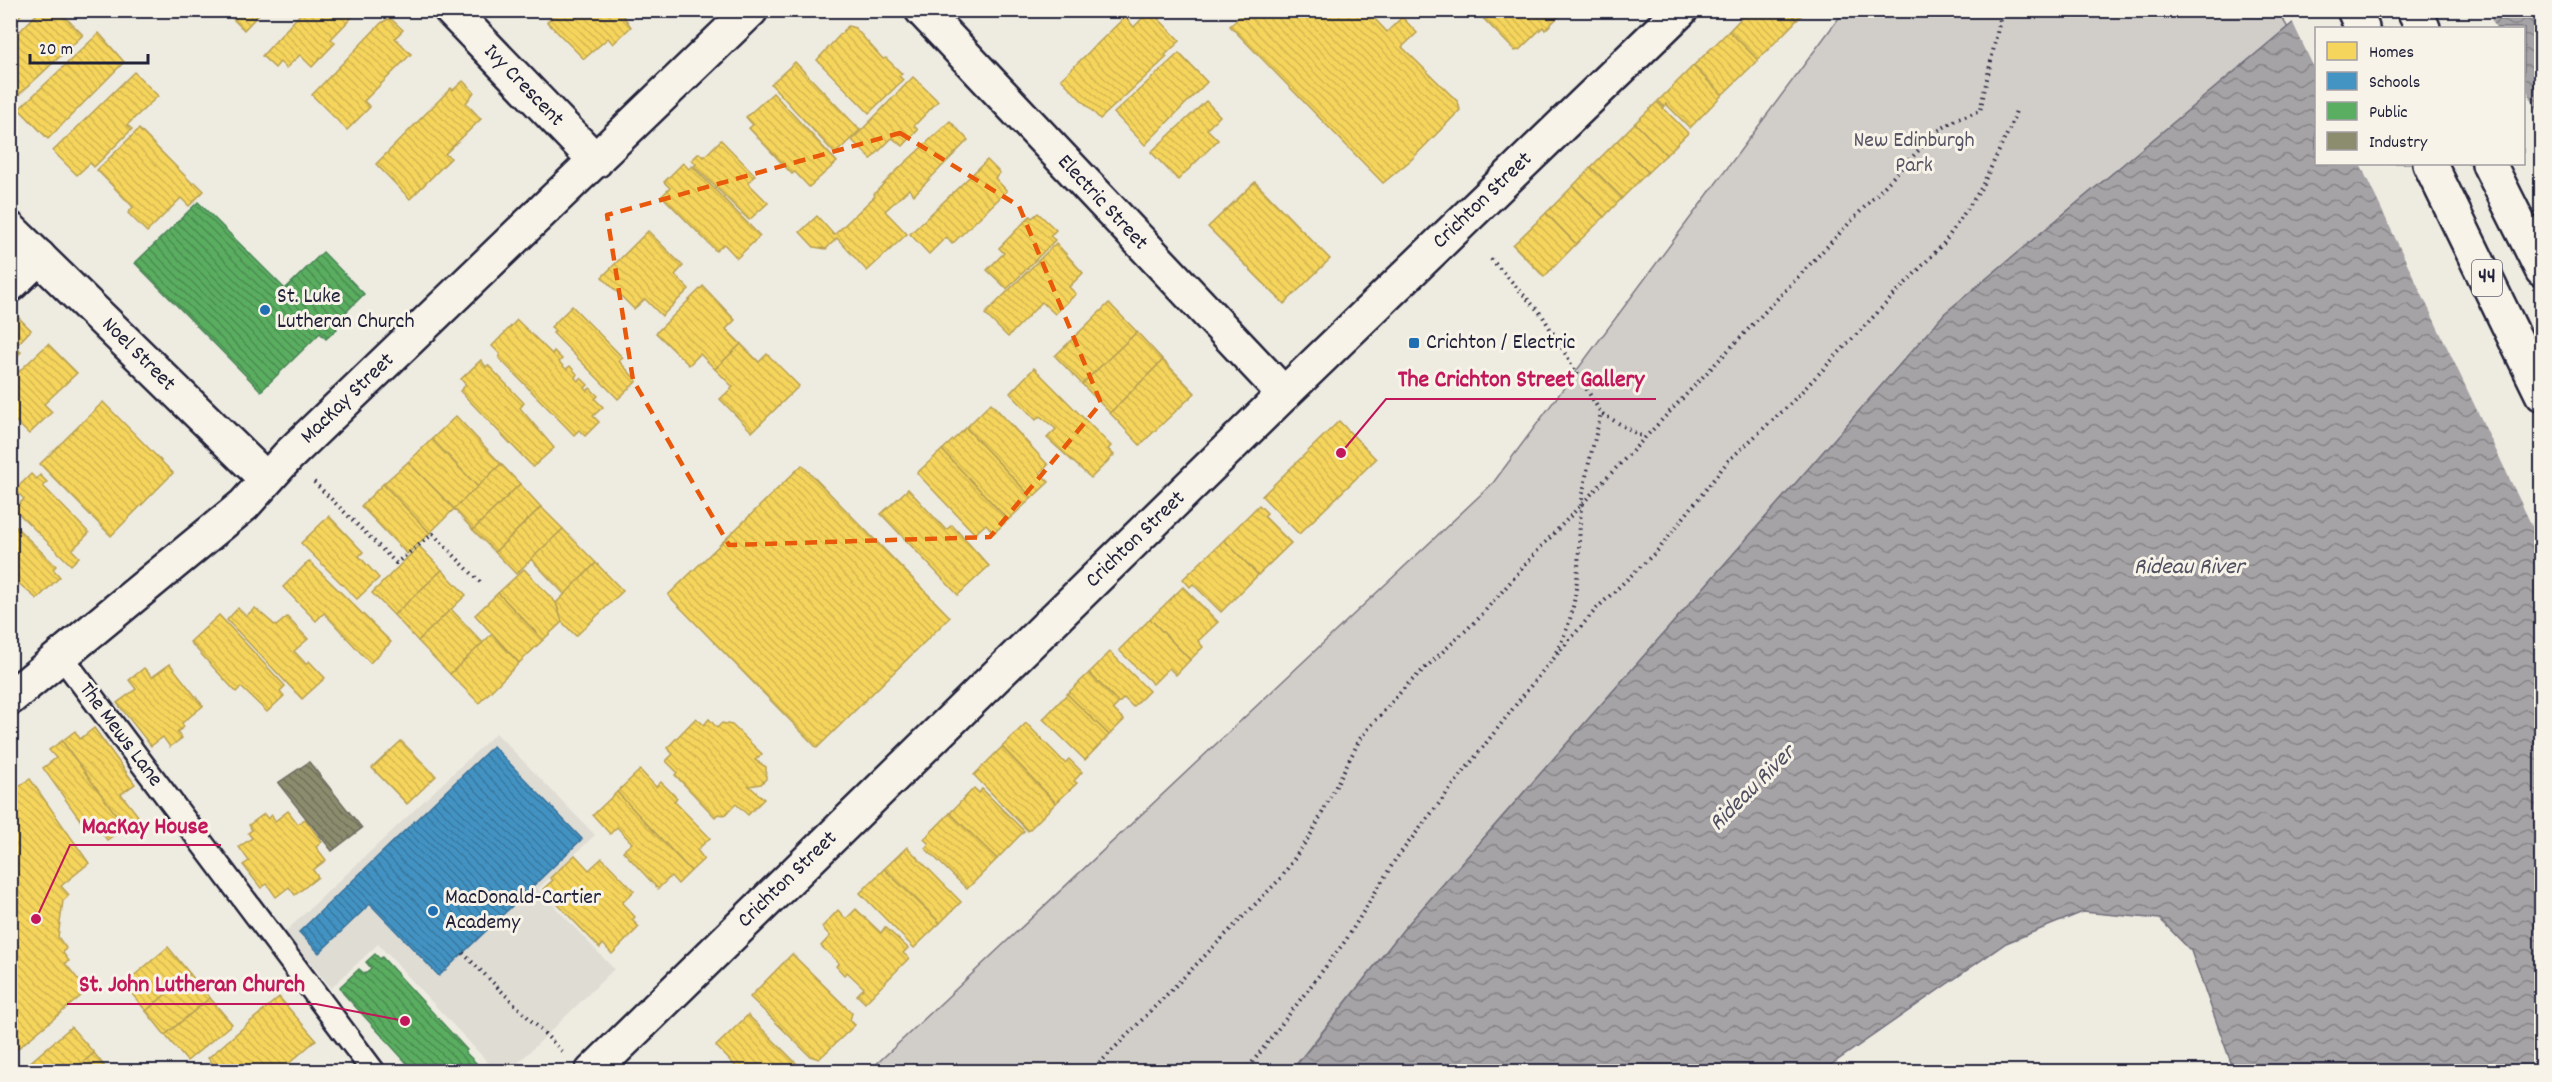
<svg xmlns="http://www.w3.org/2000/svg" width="2552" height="1082" font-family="Dekko,sans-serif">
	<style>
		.built { fill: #dfdcd4 }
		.park { fill: #d1cdc9; stroke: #7a7882; stroke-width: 1.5 }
		.water { fill: url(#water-waves); stroke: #716f7b; stroke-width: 1.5; fill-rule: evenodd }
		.pier { fill: #eeebe1 }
		.homes { fill: url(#homes-back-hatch); stroke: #b69f52; stroke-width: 1.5 }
		.schools { fill: url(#schools-back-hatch); stroke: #39719a; stroke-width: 1.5 }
		.public { fill: url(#public-back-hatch); stroke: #498456; stroke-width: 1.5 }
		.industry { fill: url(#industry-back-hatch); stroke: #6c6c5f; stroke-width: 1.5 }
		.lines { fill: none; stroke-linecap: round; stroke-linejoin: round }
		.lane-casing { stroke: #22223b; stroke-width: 27 }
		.street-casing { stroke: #22223b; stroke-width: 38 }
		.secondary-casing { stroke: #22223b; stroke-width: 38 }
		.primary-casing { stroke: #22223b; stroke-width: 38 }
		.path { stroke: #22223b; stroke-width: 4; stroke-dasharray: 1.5 4.5; stroke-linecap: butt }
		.lane { stroke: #f7f3e8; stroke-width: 22 }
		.street { stroke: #f7f3e8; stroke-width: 33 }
		.secondary { stroke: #f7f3e8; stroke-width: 33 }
		.primary { stroke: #f7f3e8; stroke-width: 33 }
		.marked { fill: none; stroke: #e8590c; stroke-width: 4.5; stroke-dasharray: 12 8; stroke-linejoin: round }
		.poi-dot { fill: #1f6fb2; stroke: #f7f3e8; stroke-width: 2 }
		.labels { text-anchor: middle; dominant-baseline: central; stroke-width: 6; stroke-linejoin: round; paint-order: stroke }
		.shield { fill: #f7f3e8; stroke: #62616f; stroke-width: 1.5 }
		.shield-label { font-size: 21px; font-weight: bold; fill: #22223b }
		.street-label { font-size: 22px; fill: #22223b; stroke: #f7f3e8 }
		.park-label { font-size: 22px; fill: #575566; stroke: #f7f3e8 }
		.poi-label { font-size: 22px; fill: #22223b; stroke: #f7f3e8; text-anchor: start }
		.water-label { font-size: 24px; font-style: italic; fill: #504f60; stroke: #f7f3e8 }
		.leader { fill: none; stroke: #c2185b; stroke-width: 2 }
		.callout-dot { fill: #c2185b; stroke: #f7f3e8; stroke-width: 2 }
		.callout-label { font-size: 24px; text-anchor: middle; font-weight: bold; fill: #c2185b; stroke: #f7f3e8; stroke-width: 6; stroke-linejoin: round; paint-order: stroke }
	</style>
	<defs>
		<pattern id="water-waves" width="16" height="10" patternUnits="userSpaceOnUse" patternTransform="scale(1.5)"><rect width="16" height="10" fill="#a6a3a6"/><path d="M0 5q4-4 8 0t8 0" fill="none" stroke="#878488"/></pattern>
		<pattern id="homes-back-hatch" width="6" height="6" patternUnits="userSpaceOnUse" patternTransform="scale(1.5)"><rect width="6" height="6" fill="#f6d55c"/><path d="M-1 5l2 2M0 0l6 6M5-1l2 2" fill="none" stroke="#d3b751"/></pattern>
		<pattern id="schools-back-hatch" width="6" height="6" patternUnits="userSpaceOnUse" patternTransform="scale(1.5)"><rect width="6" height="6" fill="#4393c3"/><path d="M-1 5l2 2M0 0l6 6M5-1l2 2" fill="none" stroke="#3878a0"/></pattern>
		<pattern id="public-back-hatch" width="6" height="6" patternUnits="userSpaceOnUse" patternTransform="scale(1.5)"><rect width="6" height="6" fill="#5aae61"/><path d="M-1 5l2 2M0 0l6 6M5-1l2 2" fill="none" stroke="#4a8d51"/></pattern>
		<pattern id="industry-back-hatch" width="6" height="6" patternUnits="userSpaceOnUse" patternTransform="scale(1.5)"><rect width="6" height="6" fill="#8c8c6e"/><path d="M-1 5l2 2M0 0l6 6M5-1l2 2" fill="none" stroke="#72725c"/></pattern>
	</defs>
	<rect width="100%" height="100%" fill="#eeebe1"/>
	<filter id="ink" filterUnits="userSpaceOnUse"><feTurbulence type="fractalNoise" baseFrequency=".0167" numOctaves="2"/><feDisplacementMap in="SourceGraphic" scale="12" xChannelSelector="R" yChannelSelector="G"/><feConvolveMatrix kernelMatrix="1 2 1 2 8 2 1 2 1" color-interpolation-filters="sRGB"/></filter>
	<g filter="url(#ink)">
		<path class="built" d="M496,733L595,835L538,889L614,969L510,1071H496L378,944L331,988L285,932Z"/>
		<path class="park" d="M1844,11H2278L2288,28L1945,313L1403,930L1291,1071L868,1072L1493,483Z"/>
		<path class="water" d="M2307,11H2541V1071H2234L2191,951L2160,919L2083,912L2006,943L1822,1071L1291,1072L1403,930L1945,313ZM2316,28H2524V164H2316Z"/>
		<g class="pier">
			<path d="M2303,10L2487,11L2496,28H2316V72L2292,21Z"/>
			<path d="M2524,85L2542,121L2541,545L2360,164H2524Z"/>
		</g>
		<g class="homes">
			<path d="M10,10H25L10,26Z"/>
			<path d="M41,10H58L83,35L10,103V41Z"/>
			<path d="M224,10H267L264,13L262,11L244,30Z"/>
			<path d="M304,10H359L331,39L335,43L312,67L300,55L286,68L280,62L275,68L262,56Z"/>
			<path d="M548,10H619L631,27L613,44L608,38L584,59L547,22L553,16Z"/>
			<path d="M1150,10L1180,41L1165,55L1167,57L1100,119L1061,79L1125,17L1134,27Z"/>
			<path d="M1246,10H1380L1373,17L1387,32L1402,17L1417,33L1402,47L1458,102L1460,110L1411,160L1383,183L1230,26Z"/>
			<path d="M1475,10H1565L1545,30L1543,27L1519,50L1515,51Z"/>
			<path d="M1749,10H1788L1797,20L1758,60L1729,31Z"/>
			<path d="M1788,10H1807L1797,20Z"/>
			<path d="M390,18L403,30L395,38L411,54L364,101L370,107L347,130L312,95L381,23Z"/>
			<path d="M848,26L855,28L883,59L886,58L902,74L899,76L903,80L869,113L817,60Z"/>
			<path d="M1729,31L1758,60L1722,95L1693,66Z"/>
			<path d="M99,33L124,62L48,139L19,109Z"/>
			<path d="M1179,53L1207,82L1145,145L1114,113Z"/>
			<path d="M795,62L860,130L835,154L771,84Z"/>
			<path d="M1693,66L1722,95L1690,128L1666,104L1664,107L1658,101Z"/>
			<path d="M134,72L158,96L127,125L132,129L94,167L90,163L77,175L53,151Z"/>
			<path d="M913,77L938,101L914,126L918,130L903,146L892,138L871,159L852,140Z"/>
			<path d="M463,81L474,92L466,103L481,119L445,154L451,158L410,199L376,164L451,88L453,90Z"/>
			<path d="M773,93L837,162L809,187L795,172L792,174L749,128L753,125L746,117Z"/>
			<path d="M1206,101L1220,116L1207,129L1218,140L1178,180L1151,152Z"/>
			<path d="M1657,102L1688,133L1666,155L1635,123Z"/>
			<path d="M950,121L968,140L914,195L909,189L885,211L907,234L867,271L837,238L826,249L814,247L800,232L817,216L834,235L875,196L874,194L894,173Z"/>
			<path d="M1635,123L1666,155L1648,172L1617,141Z"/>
			<path d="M139,129L193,184L195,182L204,191L189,206L181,198L147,232L128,213L133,207L97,170Z"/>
			<path d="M721,140L755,175L748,183L768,203L749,220L694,166L696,164L692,160L699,153L704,157Z"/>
			<path d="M1617,141L1648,172L1622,198L1591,167Z"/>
			<path d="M987,160L1000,173L995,178L1007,191L952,244L946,237L929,254L910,234Z"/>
			<path d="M683,163L689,169L692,166L760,236L737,258L724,244L716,251L662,196L670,188L664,182Z"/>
			<path d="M1591,167L1622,198L1604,217L1573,186Z"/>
			<path d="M1255,182L1330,259L1284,304L1208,227Z"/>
			<path d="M1573,186L1604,217L1576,244L1546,213Z"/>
			<path d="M1038,213L1056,230L1050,236L1055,240L1007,289L987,270L1004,253L999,248L1030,216L1032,218Z"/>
			<path d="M1546,213L1576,244L1544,277L1513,245Z"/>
			<path d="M648,231L683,266L675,275L689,289L662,316L645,299L634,309L602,277Z"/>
			<path d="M1056,243L1083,273L1069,287L1076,294L1055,314L1042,302L1008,337L985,314Z"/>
			<path d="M703,286L735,320L726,329L741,344L715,369L700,354L689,365L656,333Z"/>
			<path d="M1109,303L1137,332L1082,384L1055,356Z"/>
			<path d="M572,306L623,358L619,361L637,381L618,399L553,333L555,332L551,327Z"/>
			<path d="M10,309L31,330L15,347L21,352L13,360L10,357Z"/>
			<path d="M517,320L552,354L554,351L562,359L559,362L566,369L570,366L577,374L575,378L578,381L581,378L588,385L585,388L587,391L590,388L598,396L595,399L603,407L593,416L599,422L585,436L579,430L574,435L499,358L500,354L492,346Z"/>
			<path d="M1137,332L1163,360L1110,413L1082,384Z"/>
			<path d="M48,344L77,373L44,404L52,412L29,434L10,416V380Z"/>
			<path d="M741,344L759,362L767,354L799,386L752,432L720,399L733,387L715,369Z"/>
			<path d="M481,360L486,367L488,365L524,403L520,408L554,448L533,467L460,391L466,385L461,379Z"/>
			<path d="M1163,360L1195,393L1140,445L1110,413Z"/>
			<path d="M1034,368L1111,446L1108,449L1114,455L1091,478L1047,438L1056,429L1040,416L1036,420L1010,393Z"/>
			<path d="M103,402L173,473L111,536L40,464Z"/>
			<path d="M991,403L1048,465L1040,473L1049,482L1032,498L966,428Z"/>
			<path d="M456,416L501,464L478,487L432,439Z"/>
			<path d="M1339,421L1376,459L1299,534L1262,496Z"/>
			<path d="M966,428L1032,498L1008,520L942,450Z"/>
			<path d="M432,439L478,487L454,509L408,462Z"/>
			<path d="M942,450L1008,520L994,533L986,524L975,534L917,473Z"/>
			<path d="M408,462L454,509L430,533L383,484Z"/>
			<path d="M501,464L520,484L473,530L454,509Z"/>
			<path d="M802,465L950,617L817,748L668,595Z"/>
			<path d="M31,474L36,479L40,475L47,482L43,486L89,533L72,550L79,557L71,565L14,509L24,499L15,490Z"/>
			<path d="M383,484L430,533L407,554L361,506Z"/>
			<path d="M520,484L541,507L495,552L473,530Z"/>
			<path d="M908,489L946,530L952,525L989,566L958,595L881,514Z"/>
			<path d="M1259,505L1267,513L1264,516L1291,543L1258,575L1224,540Z"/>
			<path d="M541,507L563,529L516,574L495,552Z"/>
			<path d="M329,516L363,552L359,556L379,578L357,599L301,543Z"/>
			<path d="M10,521L56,566L53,569L60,577L37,599L10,576Z"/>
			<path d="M563,529L596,563L565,595L531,559Z"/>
			<path d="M1224,540L1258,575L1221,612L1193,584L1190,587L1183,579Z"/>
			<path d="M419,546L442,570L394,615L372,593Z"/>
			<path d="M309,561L391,642L370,663L324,613L316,621L283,587Z"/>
			<path d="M596,563L623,591L576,636L562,622L556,603Z"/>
			<path d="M524,569L556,603L562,622L543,640L498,593Z"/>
			<path d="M442,570L466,595L418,641L394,615Z"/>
			<path d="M1183,587L1218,622L1198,641L1203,647L1190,660L1150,619Z"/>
			<path d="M498,593L543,640L519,663L475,615Z"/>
			<path d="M238,608L246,616L255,608L276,626L287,617L308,639L294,651L306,664L309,661L325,678L302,699L227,620Z"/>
			<path d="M451,609L483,643L450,674L418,641Z"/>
			<path d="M219,615L285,686L280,691L284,696L267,712L241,687L236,692L190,642Z"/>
			<path d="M1150,619L1190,660L1176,675L1169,668L1153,684L1119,650Z"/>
			<path d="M492,634L519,663L479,703L450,674Z"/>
			<path d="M1110,652L1149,691L1133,707L1124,698L1119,703L1089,673Z"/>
			<path d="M170,664L203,706L182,723L184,727L177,732L182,738L170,747L163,737L151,746L117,703L136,689L129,680L144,668L152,677Z"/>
			<path d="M1089,673L1119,703L1113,709L1124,720L1109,735L1067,694Z"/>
			<path d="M1067,694L1109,735L1085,760L1043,719Z"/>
			<path d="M696,718L704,725L709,719L717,728L722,723L732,725L762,754L755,760L766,767V779L761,784L749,786L764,799L748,815L736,804L725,815L718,814L715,817L675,775L677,772L666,761L673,754L667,748Z"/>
			<path d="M1026,723L1065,763L1069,759L1082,772L1074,781L1077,783L1056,803L1002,747Z"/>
			<path d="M94,728L135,784L121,794L138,816L125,827L62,741L75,731L80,739Z"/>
			<path d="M62,741L125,827L107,840L91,818L83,824L43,768L56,758L49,750Z"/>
			<path d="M401,741L436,776L407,804L372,768Z"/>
			<path d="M1002,747L1056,803L1028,831L974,775Z"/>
			<path d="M640,770L656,787L661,782L677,798L674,801L710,838L697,850L704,859L691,871L617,792Z"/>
			<path d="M30,779L89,863L61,886L69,895L63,901L58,937L66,948L63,953L69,961L65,963L87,991L10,1055V793Z"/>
			<path d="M974,788L979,793L982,789L1024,831L997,859L950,813Z"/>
			<path d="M617,792L691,871L678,884L671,876L658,889L623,851L632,843L617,827L610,834L593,815Z"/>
			<path d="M288,811L298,824L305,819L322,842L316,847L326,860L313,870L318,877L295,895L289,887L276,897L267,884L261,888L243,865L249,861L239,847L252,838L248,833L252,830L249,825L264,814L268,819L272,815L275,821Z"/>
			<path d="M950,813L997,859L967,889L925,848L929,844L924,839Z"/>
			<path d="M907,847L961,902L940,923L884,869Z"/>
			<path d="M575,855L589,870L602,858L634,891L622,903L635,917L632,920L639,927L612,954L603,944L600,948L543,889L553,880L550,878Z"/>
			<path d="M884,869L940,923L914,948L860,893Z"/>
			<path d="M856,909L881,933L885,927L908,948L903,953L909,958L865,1003L857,995L864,988L847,972L844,975L836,966L839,963L821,946L830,936L822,927L838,910L846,919Z"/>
			<path d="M168,947L190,974L146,1011L124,984Z"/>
			<path d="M792,954L852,1013L850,1020L855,1025L819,1059L810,1056L750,997Z"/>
			<path d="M190,974L210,998L165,1035L146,1011Z"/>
			<path d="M279,997L316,1040L279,1072H220L208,1058Z"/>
			<path d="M210,998L232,1024L187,1061L165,1035Z"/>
			<path d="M748,1015L801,1068L800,1072H741L716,1046Z"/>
			<path d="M71,1027L94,1053L72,1072H19Z"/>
			<path d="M94,1053L109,1072H72Z"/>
		</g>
		<path class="schools" d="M493,746L582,839L439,976L370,904L319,953L299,932Z"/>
		<g class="public">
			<path d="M198,202L285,289L323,252L364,294L333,325L337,329L326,339L320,333L261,391L135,263Z"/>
			<path d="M375,954L380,959L382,957L467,1050L465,1052L477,1064L468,1072H415L343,993L340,987L359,969L365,974L371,968L366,962Z"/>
		</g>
		<path class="industry" d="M309,762L362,828L332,851L278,783Z"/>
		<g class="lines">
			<g class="lane-casing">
				<path id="lane" d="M62,657L374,1072"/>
			</g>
			<g class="street-casing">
				<g id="street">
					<path d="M451,10L596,161"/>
					<path d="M922,10L1284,394"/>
					<path d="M10,229L266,479"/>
					<path d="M10,285L39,257"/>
					<path d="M10,698L244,505L288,456L751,10"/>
				</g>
			</g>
			<g class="secondary-casing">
				<path id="secondary" d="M592,1072L1284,394L1681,10"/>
			</g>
			<g class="primary-casing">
				<g id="primary">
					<path d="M2354,10L2362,28"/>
					<path d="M2414,10L2423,28"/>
					<path d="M2430,164L2542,394"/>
					<path d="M2489,164L2542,270"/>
				</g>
			</g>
			<g class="path">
				<path d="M1491,259L1542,315L1601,413L1644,438"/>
				<path d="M314,482L396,563L433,534L483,585"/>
				<path d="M1556,652C1582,607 1577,559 1581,508C1584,477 1594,444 1601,413"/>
				<path d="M463,953L563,1052"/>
				<path d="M1091,1072L1281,878L1313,831L1361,737L1407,685L1478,619L1540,548L1936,132L1959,118L1980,111L2002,10"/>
				<path d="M1245,1072L1346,940L1395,860L1536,679L1597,608L1659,549L1728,461L1787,407L1944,243L1980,190L2010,128L2017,108"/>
			</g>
			<use href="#lane" class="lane"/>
			<use href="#street" class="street"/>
			<use href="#secondary" class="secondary"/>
			<use href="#primary" class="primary"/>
		</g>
	</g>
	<path class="marked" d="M900,133L1019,206L1101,403L990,537L729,545L633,380L607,215Z"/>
	<g class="poi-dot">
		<circle cx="265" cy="310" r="6"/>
		<rect x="1408" y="337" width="12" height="12" rx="3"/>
		<circle cx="433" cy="911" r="6"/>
	</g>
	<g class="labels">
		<rect class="shield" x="2472" y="260" width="30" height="36" rx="4.5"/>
		<g class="shield-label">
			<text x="2487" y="278">44</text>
		</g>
		<g class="street-label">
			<text transform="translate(523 86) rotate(46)">Ivy Crescent</text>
			<text transform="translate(1483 201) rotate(-44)">Crichton Street</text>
			<text transform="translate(1102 203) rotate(47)">Electric Street</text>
			<text transform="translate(138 355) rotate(45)">Noel Street</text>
			<text transform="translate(348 399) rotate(-44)">MacKay Street</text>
			<text transform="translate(1136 540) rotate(-44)">Crichton Street</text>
			<text transform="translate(120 735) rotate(53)">The Mews Lane</text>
			<text transform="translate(788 880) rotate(-44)">Crichton Street</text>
		</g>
		<g class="park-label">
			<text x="1914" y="141">New Edinburgh<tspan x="1914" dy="25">Park</tspan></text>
		</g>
		<g class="poi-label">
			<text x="277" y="297">St. Luke<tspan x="277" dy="25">Lutheran Church</tspan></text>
			<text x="1426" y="343">Crichton / Electric</text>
			<text x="445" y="898">MacDonald-Cartier<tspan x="445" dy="25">Academy</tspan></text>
		</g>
		<g class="water-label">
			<text x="2189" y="568">Rideau River</text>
			<text transform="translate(1753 789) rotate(-45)">Rideau River</text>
		</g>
	</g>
	<path class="leader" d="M1341 453L1386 399H1656M36 919L70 845H221M405 1021L316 1004H67"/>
	<g class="callout-dot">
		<circle cx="1341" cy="453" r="6"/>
		<circle cx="36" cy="919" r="6"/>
		<circle cx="405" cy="1021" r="6"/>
	</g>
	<g class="callout-label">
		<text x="1521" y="386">The Crichton Street Gallery</text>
		<text x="145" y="833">MacKay House</text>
		<text x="192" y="991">St. John Lutheran Church</text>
	</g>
	<rect width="2552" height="1082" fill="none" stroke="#f7f3e8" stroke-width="36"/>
	<rect x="18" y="18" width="2516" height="1046" fill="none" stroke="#22223b" stroke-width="2" filter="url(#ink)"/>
	<rect x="2315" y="27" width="210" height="138" fill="#f7f3e8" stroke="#a29fa3" stroke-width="1.5"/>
	<rect x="2327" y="42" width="30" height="18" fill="#f6d55c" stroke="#a29fa3" stroke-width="1.5"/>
	<text x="2369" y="57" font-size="18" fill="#22223b">Homes</text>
	<rect x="2327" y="72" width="30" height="18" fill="#4393c3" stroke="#a29fa3" stroke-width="1.5"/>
	<text x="2369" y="87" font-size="18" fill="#22223b">Schools</text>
	<rect x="2327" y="102" width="30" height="18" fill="#5aae61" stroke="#a29fa3" stroke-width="1.5"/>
	<text x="2369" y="117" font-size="18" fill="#22223b">Public</text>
	<rect x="2327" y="132" width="30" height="18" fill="#8c8c6e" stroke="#a29fa3" stroke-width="1.5"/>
	<text x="2369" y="147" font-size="18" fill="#22223b">Industry</text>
	<path d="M30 54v9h118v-9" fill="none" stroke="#22223b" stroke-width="3"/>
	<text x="39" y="54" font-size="18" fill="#22223b" stroke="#f7f3e8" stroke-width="4.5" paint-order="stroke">20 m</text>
</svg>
